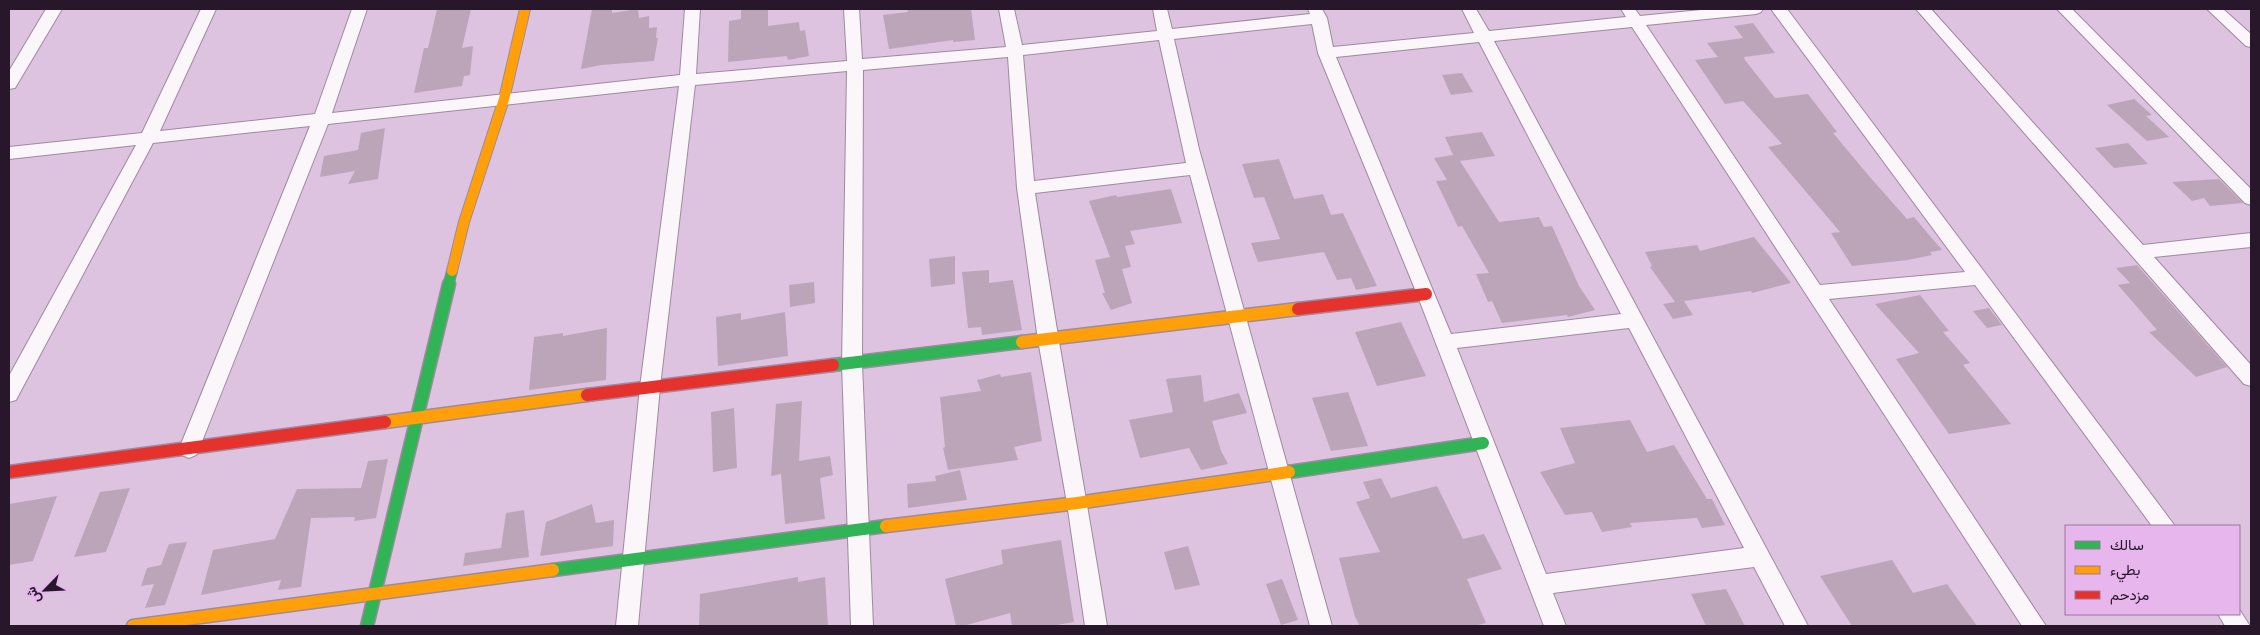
<svg xmlns="http://www.w3.org/2000/svg" width="2260" height="635" font-family="'Times New Roman',Vazirmatn,serif">
	<style>
		.building { fill: #bda5b9 }
		.lines { fill: none; stroke-linecap: round; stroke-linejoin: round }
		.street-casing { stroke: #9e8a9f; stroke-width: 2 }
		.fast-far1-casing { stroke: #9e8a9f; stroke-width: 12 }
		.fast-casing { stroke: #9e8a9f; stroke-width: 15 }
		.slow-far1-casing { stroke: #9e8a9f; stroke-width: 12 }
		.slow-casing { stroke: #9e8a9f; stroke-width: 15 }
		.jam-casing { stroke: #9e8a9f; stroke-width: 15 }
		.street { fill: #faf6fa; fill-rule: evenodd }
		.fast-far1 { stroke: #30b455; stroke-width: 10 }
		.fast { stroke: #30b455; stroke-width: 12 }
		.slow-far1 { stroke: #ff9f0a; stroke-width: 10 }
		.slow { stroke: #ff9f0a; stroke-width: 12 }
		.jam { stroke: #e5322d; stroke-width: 12 }
	</style>
	<rect width="100%" height="100%" fill="#ddc3df"/>
	<g class="building">
		<path d="M437,9H471L462,48L473,46L470,75L464,76L462,86L414,93L424,48H428Z"/>
		<path d="M592,9H612V13L638,9L639,18L649,16V28L657,27L656,38H658L654,61L601,65L581,69Z"/>
		<path d="M741,9H768V26L799,22L800,31L805,30L809,56L788,60L787,56L728,62L729,21L741,19Z"/>
		<path d="M907,9H971L975,40L953,42V40L889,49L883,15L908,12Z"/>
		<path d="M1753,23L1775,53L1744,57L1745,60L1775,98L1808,94L1837,132L1833,133L1869,176L1907,219L1914,217L1942,250L1930,252L1932,255L1908,260L1852,266L1831,233L1840,232L1768,147L1782,144L1743,101L1725,104L1695,60L1718,57L1707,43L1743,38L1734,26Z"/>
		<path d="M1462,73L1473,92L1451,95L1442,75Z"/>
		<path d="M2134,99L2152,115L2146,116L2169,137L2147,141L2107,105Z"/>
		<path d="M385,128L378,179L348,184L355,171L320,177L324,156L358,150L361,133Z"/>
		<path d="M1482,132L1495,156L1460,161L1499,222L1539,217L1544,227L1552,226L1579,286L1595,310L1568,317L1567,315L1502,323L1492,301L1488,302L1476,274L1489,273L1462,226L1458,227L1436,181L1447,180L1434,158L1453,155L1445,137Z"/>
		<path d="M2128,143L2148,164L2114,168L2095,148Z"/>
		<path d="M1279,159L1294,199L1323,194L1331,215L1343,213L1377,286L1356,290L1351,278L1337,280L1324,252L1258,262L1251,243L1280,239L1264,197L1254,198L1242,164Z"/>
		<path d="M2219,179L2243,203L2210,206L2204,198L2192,201L2172,182Z"/>
		<path d="M1171,189L1182,223L1130,231L1135,244L1125,246L1131,267L1122,269L1132,303L1111,310L1102,293H1105L1095,260L1110,257L1089,201L1116,195L1117,197Z"/>
		<path d="M1754,237L1791,283L1752,293L1751,291L1684,301L1693,315L1673,319L1663,304L1675,302L1650,267L1652,266L1645,252L1697,245L1700,251Z"/>
		<path d="M955,256V284L931,287L929,259Z"/>
		<path d="M2137,265L2227,367L2196,377L2149,332L2157,330L2118,285L2130,283L2116,268Z"/>
		<path d="M989,270V283L1013,280L1022,330L982,335L981,327L968,328L962,272Z"/>
		<path d="M814,282L815,303L790,307L789,285Z"/>
		<path d="M1920,295L1949,331L1943,332L1970,363L1963,365L2011,424L1949,434L1896,359L1919,353L1875,304Z"/>
		<path d="M1989,308L2002,325L1987,328L1973,311Z"/>
		<path d="M785,312L788,356L718,366L716,317L741,313V320Z"/>
		<path d="M1401,322L1426,376L1377,386L1355,332Z"/>
		<path d="M607,328L606,380L529,390L534,337L563,333V336Z"/>
		<path d="M1031,372L1042,441L1014,447L1018,460L948,470L943,448L945,447L940,397L981,391L977,380L1000,374L1001,377Z"/>
		<path d="M1201,375L1204,402L1239,393L1247,413L1212,421L1221,451L1228,464L1201,470L1189,448L1140,458L1129,420L1173,412L1166,379Z"/>
		<path d="M1348,392L1368,446L1331,451L1312,398Z"/>
		<path d="M802,401L799,461L830,456L833,475L820,478L825,519L785,524L781,474L771,476L776,404Z"/>
		<path d="M734,408L737,468L713,472L711,412Z"/>
		<path d="M1630,420L1647,452L1674,445L1707,499H1712L1725,525L1702,528L1697,518L1630,523L1632,527L1602,532L1592,512L1565,515L1540,472L1575,463L1560,428Z"/>
		<path d="M388,459L376,518L354,521L355,517L311,518L301,587L278,590L281,580L201,595L213,550L275,539L297,489L361,488L368,461Z"/>
		<path d="M960,470L967,500L908,508L907,484L936,481L935,476Z"/>
		<path d="M1381,478L1391,498L1437,486L1463,539L1484,534L1502,569L1467,579L1486,623L1474,626H1360L1355,617L1339,558L1380,552L1356,502L1370,498L1363,482Z"/>
		<path d="M130,488L106,552L74,557L100,492Z"/>
		<path d="M57,496L33,561L9,565V504Z"/>
		<path d="M592,504L596,523L614,520L613,546L540,556L546,522Z"/>
		<path d="M524,510L529,557L463,566L465,553L501,548L506,513Z"/>
		<path d="M1061,540L1074,622L1051,626H1012L1010,613L963,626H956L945,579L1003,564L1001,550Z"/>
		<path d="M187,542L165,605L145,608L154,584L141,586L147,568L161,565L169,544Z"/>
		<path d="M1188,546L1200,585L1175,590L1164,552Z"/>
		<path d="M1892,560L1913,593L1947,584L1977,626H1852L1820,576Z"/>
		<path d="M798,577V582L825,577L828,626H699L700,594Z"/>
		<path d="M1282,579L1298,620L1281,625L1266,584Z"/>
		<path d="M1726,589L1745,626H1706L1691,594Z"/>
	</g>
	<g class="lines">
		<g class="street-casing">
			<g id="street">
				<path d="M46,9H62L15,88L9,89V71Z"/>
				<path d="M201,9H216L160,131L315,114L352,9H367L332,113L680,75L685,9H700L696,74L847,61L844,9H859L862,59L1006,47L999,9H1014L1022,45L1157,31L1153,9H1167L1172,29L1310,14L1308,9H1322L1327,18L1333,47L1474,33L1462,9H1476L1489,31L1626,17L1621,9H1635L1640,16L1711,9H1763L1761,12L1756,14L1646,25L1820,285L1965,272L1771,9H1787L2175,526H2152L1975,285L1829,299L2046,626H2022L1632,27L1494,41L1808,626H1785L1754,567L1553,593L1566,626H1544L1417,294L1318,53L1312,24L1174,39L1199,149L1332,626H1310L1190,175L1035,193C1057,338 1084,482 1107,626H1085L1067,503L1038,340L1017,188L1008,57L863,70L862,364L873,626H851L842,364L847,71L695,85L660,387L638,626H616L640,387L679,86L328,124L199,449L196,455L189,458L182,455L179,449L310,126L153,143L16,400L9,402V376L136,145L9,159V147L142,133ZM1159,40L1186,163L1034,181L1023,55ZM1479,42L1621,314L1451,334L1336,57ZM1629,328L1744,548L1546,574L1457,348Z"/>
				<path d="M1916,9H1931L2143,245L2251,233V247L2154,257L2251,365V386L2244,384Z"/>
				<path d="M2057,9H2072L2251,189V205L2245,203Z"/>
				<path d="M2207,9H2223L2251,34V47L2246,46Z"/>
				<path d="M2239,609L2250,626H2225L2218,614H2239Z"/>
			</g>
		</g>
		<g class="fast-far1-casing">
			<path id="fast-far1" d="M448,286L452,271"/>
		</g>
		<g class="fast-casing">
			<g id="fast">
				<path d="M833,365L1022,342"/>
				<path d="M1289,472L1483,443"/>
				<path d="M553,570L886,526"/>
				<path d="M367,626L449,284"/>
			</g>
		</g>
		<g class="slow-far1-casing">
			<path id="slow-far1" d="M452,271L464,222L504,99L525,9"/>
		</g>
		<g class="slow-casing">
			<g id="slow">
				<path d="M1022,342L1298,309"/>
				<path d="M385,422L587,395"/>
				<path d="M886,526L1077,503L1289,472"/>
				<path d="M133,626L553,570"/>
			</g>
		</g>
		<g class="jam-casing">
			<g id="jam">
				<path d="M1298,309L1426,294"/>
				<path d="M587,395L833,365"/>
				<path d="M9,472L385,422"/>
			</g>
		</g>
		<use href="#street" class="street"/>
		<use href="#fast-far1" class="fast-far1"/>
		<use href="#fast" class="fast"/>
		<use href="#slow-far1" class="slow-far1"/>
		<use href="#slow" class="slow"/>
		<use href="#jam" class="jam"/>
	</g>
	<rect width="2260" height="635" fill="none" stroke="#28172b" stroke-width="20"/>
	<rect x="2065" y="525" width="175" height="90" fill="#e7b6ec" stroke="#9b769f"/>
	<rect x="2075" y="541" width="25" height="8" fill="#30b455" stroke="#9b769f"/>
	<text x="2110" y="550" font-size="15" fill="#28172b">سالك</text>
	<rect x="2075" y="566" width="25" height="8" fill="#ff9f0a" stroke="#9b769f"/>
	<text x="2110" y="575" font-size="15" fill="#28172b">بطيء</text>
	<rect x="2075" y="591" width="25" height="8" fill="#e5322d" stroke="#9b769f"/>
	<text x="2110" y="600" font-size="15" fill="#28172b">مزدحم</text>
	<g transform="translate(45 590) rotate(246)" stroke="#e7b6ec" stroke-width="4" paint-order="stroke">
	<path d="M0-4L9 19L0 12L-9 19Z" fill="#28172b"/>
	<text y="-8" font-size="14" font-weight="bold" text-anchor="middle" fill="#28172b">ش</text>
	</g>
</svg>
